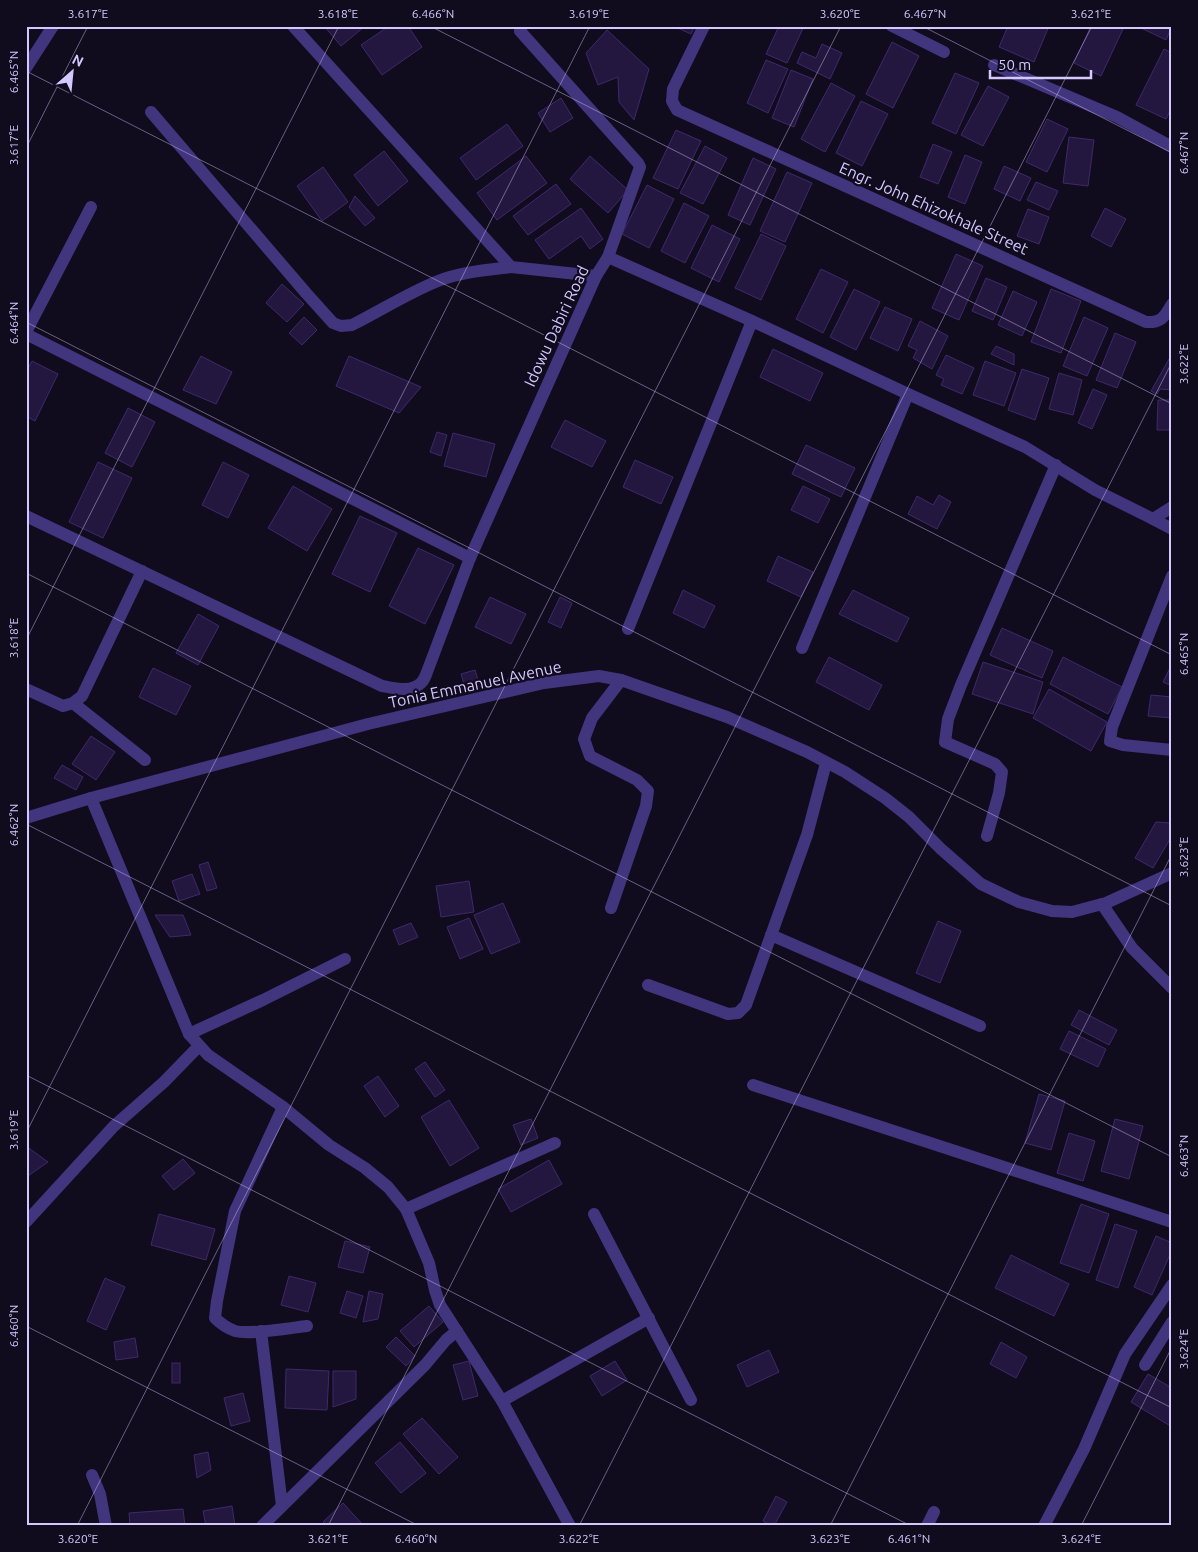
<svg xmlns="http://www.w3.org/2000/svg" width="1198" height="1552" font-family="Ubuntu,sans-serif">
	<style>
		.building { fill: #24173f; stroke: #3e296b }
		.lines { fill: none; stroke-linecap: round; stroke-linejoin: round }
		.minor { stroke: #41357e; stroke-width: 12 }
		.ticks { fill: none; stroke: #d5c8ff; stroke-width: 1; stroke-opacity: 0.45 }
		.labels { text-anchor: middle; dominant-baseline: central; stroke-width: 4.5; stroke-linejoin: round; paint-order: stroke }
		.street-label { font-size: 16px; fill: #d5c8ff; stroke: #110b1e }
		.neatline { fill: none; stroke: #d5c8ff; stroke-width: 2 }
		.ticks-label { font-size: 12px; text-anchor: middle; fill: #d5c8ff }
	</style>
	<rect width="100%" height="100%" fill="#110b1e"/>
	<g class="building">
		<path d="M324,26H365L341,46Z"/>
		<path d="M389,26H408L422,47L382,75L361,45Z"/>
		<path d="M673,26H695L691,34Z"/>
		<path d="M779,26H804L787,63L766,54Z"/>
		<path d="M1008,26H1049L1034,62L999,47Z"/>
		<path d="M1091,26H1117L1123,29L1101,76L1074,63Z"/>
		<path d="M1137,26H1172L1166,40Z"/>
		<path d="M607,30L649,69L634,120L619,102L618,77L598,85L586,53Z"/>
		<path d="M892,42L919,56L893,108L866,94Z"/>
		<path d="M822,44L842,53L830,79L797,63L802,52L816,58Z"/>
		<path d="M1164,49L1172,53V107L1166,119L1136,105Z"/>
		<path d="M766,60L788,69L768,113L747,103Z"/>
		<path d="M791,70L813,79L794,127L772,118Z"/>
		<path d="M955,73L979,83L956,134L932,123Z"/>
		<path d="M831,83L855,96L825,152L801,139Z"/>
		<path d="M988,86L1009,97L983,146L961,135Z"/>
		<path d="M561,98L573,118L550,132L538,113Z"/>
		<path d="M861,101L888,114L862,166L836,153Z"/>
		<path d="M1047,119L1068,129L1047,172L1026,162Z"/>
		<path d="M507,124L523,146L476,180L460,158Z"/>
		<path d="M676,130L701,141L678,189L653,178Z"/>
		<path d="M1069,137L1094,140L1088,186L1063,183Z"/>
		<path d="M933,144L952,152L938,184L920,177Z"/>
		<path d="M705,146L727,158L703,204L680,193Z"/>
		<path d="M384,151L408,181L378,206L354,175Z"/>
		<path d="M965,155L982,162L965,204L948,197Z"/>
		<path d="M526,156L547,183L497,220L477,193Z"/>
		<path d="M590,156L628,190L608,213L570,179Z"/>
		<path d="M753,158L776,169L750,225L728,215Z"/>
		<path d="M1004,166L1031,178L1020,201L994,189Z"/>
		<path d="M323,167L348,202L322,221L297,186Z"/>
		<path d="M787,172L812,183L785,242L760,231Z"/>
		<path d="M1036,182L1058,191L1049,210L1027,200Z"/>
		<path d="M556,184L571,204L528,235L513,216Z"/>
		<path d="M647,185L674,199L649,248L622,234Z"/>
		<path d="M355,196L375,218L365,226L349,207Z"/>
		<path d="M684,203L709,216L685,263L661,251Z"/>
		<path d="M581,208L603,239L590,249L581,236L549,259L535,240Z"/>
		<path d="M1105,208L1126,219L1111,247L1091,236Z"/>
		<path d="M1028,209L1049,217L1039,244L1017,236Z"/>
		<path d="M712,225L740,239L719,282L691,268Z"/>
		<path d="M761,234L786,246L761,300L735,288Z"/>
		<path d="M956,254L983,266L959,320L932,308Z"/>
		<path d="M821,269L848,282L823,333L796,319Z"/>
		<path d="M986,278L1007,287L993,320L972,311Z"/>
		<path d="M282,284L304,304L287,322L266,303Z"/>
		<path d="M854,289L880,302L856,350L830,337Z"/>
		<path d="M1051,289L1081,301L1061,353L1031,342Z"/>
		<path d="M1013,291L1037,302L1022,336L998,325Z"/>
		<path d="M885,307L912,319L898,351L870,338Z"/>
		<path d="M304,317L317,330L302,345L289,333Z"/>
		<path d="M1084,317L1108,328L1087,376L1063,366Z"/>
		<path d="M920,321L948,336L932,369L913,358L917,350L908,346Z"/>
		<path d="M1115,333L1136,342L1117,388L1096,380Z"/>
		<path d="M996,346L1014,354V365L991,354Z"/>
		<path d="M773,349L823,373L810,401L760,377Z"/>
		<path d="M946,355L974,368L962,394L941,385L944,379L936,375Z"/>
		<path d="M201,356L232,372L216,404L183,390Z"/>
		<path d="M349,356L421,387L399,413L336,386Z"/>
		<path d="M1169,359L1172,360V390L1160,389L1157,394L1151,391Z"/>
		<path d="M32,361L58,374L35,421L26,416V372Z"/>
		<path d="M985,361L1016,373L1004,406L973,395Z"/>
		<path d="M1022,369L1049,378L1035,420L1008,410Z"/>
		<path d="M1059,373L1082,380L1073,415L1049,409Z"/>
		<path d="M1093,389L1107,395L1092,429L1078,423Z"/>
		<path d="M1158,400H1172V430H1157Z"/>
		<path d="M128,408L155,422L132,467L105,453Z"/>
		<path d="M565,420L606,441L592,467L551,447Z"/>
		<path d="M437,432L447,435L441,456L430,452Z"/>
		<path d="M453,433L495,444L486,477L444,466Z"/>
		<path d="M806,445L855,468L841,497L792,474Z"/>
		<path d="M635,460L673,477L661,504L623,487Z"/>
		<path d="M98,462L132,478L103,538L69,522Z"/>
		<path d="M223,462L249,475L228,518L202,505Z"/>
		<path d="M293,486L332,509L307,551L268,528Z"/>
		<path d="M803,486L830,499L818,523L791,510Z"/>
		<path d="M939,495L951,502L937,529L908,514L917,496L933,505Z"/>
		<path d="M360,516L397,533L370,592L332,574Z"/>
		<path d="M418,548L454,565L425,624L389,606Z"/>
		<path d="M778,556L813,572L801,597L767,581Z"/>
		<path d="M683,590L715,606L704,628L673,613Z"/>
		<path d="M853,590L909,618L897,642L839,614Z"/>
		<path d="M490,597L526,614L511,644L475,627Z"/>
		<path d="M560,597L572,603L561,628L548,622Z"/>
		<path d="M198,614L219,626L198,665L176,653Z"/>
		<path d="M1002,628L1053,651L1042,678L990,655Z"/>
		<path d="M829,657L882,685L869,710L816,682Z"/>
		<path d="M1063,657L1122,687L1108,714L1050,684Z"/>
		<path d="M983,662L1043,682L1033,714L972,694Z"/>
		<path d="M1172,664V686L1163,682Z"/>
		<path d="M153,668L191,686L176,715L139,697Z"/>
		<path d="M475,670L478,680L464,684L461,674Z"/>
		<path d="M1049,689L1107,722L1091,751L1033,718Z"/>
		<path d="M1151,695L1172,697V718L1148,716Z"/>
		<path d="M91,736L115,752L96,780L72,764Z"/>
		<path d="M62,765L83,777L76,790L54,778Z"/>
		<path d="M1156,822L1172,823V839H1170L1153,868L1135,858Z"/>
		<path d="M208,862L217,888L207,891L199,865Z"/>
		<path d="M192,874L200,894L179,901L172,881Z"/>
		<path d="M469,881L474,912L441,917L436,886Z"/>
		<path d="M503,903L520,942L491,954L474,915Z"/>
		<path d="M155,915H183L191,935L170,937Z"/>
		<path d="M469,918L483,949L460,959L447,927Z"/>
		<path d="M938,921L961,931L940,983L916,973Z"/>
		<path d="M411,923L418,937L399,945L393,930Z"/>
		<path d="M1079,1010L1117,1030L1109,1045L1071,1025Z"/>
		<path d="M1069,1031L1106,1049L1098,1067L1060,1049Z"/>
		<path d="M425,1062L445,1090L435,1097L415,1069Z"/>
		<path d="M378,1076L399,1106L385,1117L364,1086Z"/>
		<path d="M1039,1094L1065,1101L1051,1150L1025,1143Z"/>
		<path d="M449,1100L479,1148L450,1166L421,1117Z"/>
		<path d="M531,1119L538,1138L521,1145L513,1125Z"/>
		<path d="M1115,1119L1143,1126L1129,1179L1101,1171Z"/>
		<path d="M1069,1133L1095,1141L1083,1181L1057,1173Z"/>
		<path d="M26,1146L48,1162L28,1176L26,1174Z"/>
		<path d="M183,1159L195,1173L174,1190L162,1176Z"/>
		<path d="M549,1160L562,1184L511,1212L498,1189Z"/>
		<path d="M1081,1204L1109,1214L1089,1273L1060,1263Z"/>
		<path d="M159,1214L215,1229L206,1260L151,1245Z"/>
		<path d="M1115,1224L1137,1231L1118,1288L1096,1280Z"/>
		<path d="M1156,1236L1172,1243V1250L1152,1295L1134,1287Z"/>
		<path d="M345,1241L370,1247L363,1273L338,1267Z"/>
		<path d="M1011,1255L1069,1284L1054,1316L995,1288Z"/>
		<path d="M289,1276L316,1283L308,1312L281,1305Z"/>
		<path d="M105,1278L125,1287L106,1330L87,1321Z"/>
		<path d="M347,1291L363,1296L356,1318L340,1313Z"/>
		<path d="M369,1291L383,1294L378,1319L363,1322Z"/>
		<path d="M429,1306L443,1322L414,1347L400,1331Z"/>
		<path d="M396,1337L415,1356L406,1366L386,1347Z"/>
		<path d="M135,1338L138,1357L116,1360L114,1342Z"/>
		<path d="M1001,1342L1027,1357L1016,1378L990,1364Z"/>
		<path d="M769,1350L779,1372L747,1387L737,1365Z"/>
		<path d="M469,1361L478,1396L463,1400L453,1365Z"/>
		<path d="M615,1361L627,1380L602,1396L590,1376Z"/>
		<rect x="172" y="1363" width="8" height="20"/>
		<path d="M286,1369L329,1371L327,1410L285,1408Z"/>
		<path d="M333,1371H356V1399L333,1407Z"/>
		<path d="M1148,1374L1172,1388V1427L1131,1402Z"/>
		<path d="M243,1393L250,1421L231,1426L224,1398Z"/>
		<path d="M422,1418L458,1457L439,1474L403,1434Z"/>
		<path d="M400,1442L426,1473L401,1493L375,1463Z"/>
		<path d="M208,1452L211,1470L197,1478L194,1455Z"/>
		<path d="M776,1496L787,1502L774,1526H771L763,1521Z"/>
		<path d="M343,1503L363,1525L362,1526H327L323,1522Z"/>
		<path d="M232,1506L235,1526H206L203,1511Z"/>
		<path d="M183,1509L185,1526H130L129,1513Z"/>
	</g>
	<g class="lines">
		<g class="minor">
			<path d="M293,26L511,267L596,276"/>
			<path d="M704,26L673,89L672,101L677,110L1146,322C1162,323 1165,316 1172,304"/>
			<path d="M892,26L944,52"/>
			<path d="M994,65L1117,117L1172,147"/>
			<path d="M26,68L53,26"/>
			<path d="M151,112L306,293L333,323L341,326L352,325C380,311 408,293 438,281C461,272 487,270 511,267"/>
			<path d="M608,257L752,321L908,394L1025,447L1095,490L1153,519L1172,507"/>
			<path d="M26,332L91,207"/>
			<path d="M26,334L470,558"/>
			<path d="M26,516L382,686C394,688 411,693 421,683C424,680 426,675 427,672L470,558L596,276L608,257L640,167L638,163L520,31L522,26"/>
			<path d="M1153,519L1172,529"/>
			<path d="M1172,576L1112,727L1110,741L1123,745L1172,750"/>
			<path d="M628,629L752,321"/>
			<path d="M802,648L908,394"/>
			<path d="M26,689L63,706L73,703L82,696L142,571"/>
			<path d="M73,703L145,760"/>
			<path d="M91,798L189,1034L208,1055L283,1107L329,1145L365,1168L388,1187L406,1209L429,1263L435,1290L440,1305L502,1401L570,1526"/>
			<path d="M26,818L91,798L368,724L544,683L599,676L621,680L727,717L807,752L845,772L885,798L909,817L941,849L981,884L1019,902L1052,911L1072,912L1106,903L1172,873"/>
			<path d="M987,836L999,793L1002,772L995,764L945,742L948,719L961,685L1056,465"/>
			<path d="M1102,904L1132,948L1172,988"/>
			<path d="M611,908L646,806L648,791L637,780L590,756L584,739L592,718L621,680"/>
			<path d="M771,935L980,1026"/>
			<path d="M648,985L728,1014L738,1013L746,1005L807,835L826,763"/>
			<path d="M189,1034L263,1000L345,959"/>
			<path d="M753,1085L1172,1222"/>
			<path d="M283,1107L235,1211L217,1301L215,1318C221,1324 227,1328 235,1331C250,1335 290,1328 307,1326"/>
			<path d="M406,1209L555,1143"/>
			<path d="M594,1214L691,1400"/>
			<path d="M26,1222L114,1126L164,1082L199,1046"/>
			<path d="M261,1331L282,1506"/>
			<path d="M1145,1365L1172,1322"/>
			<path d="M502,1401L649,1318"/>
			<path d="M92,1475L100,1494L106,1526"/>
			<path d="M262,1526L425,1365L446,1340L457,1331"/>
			<path d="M927,1526L934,1512"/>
			<path d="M1044,1526L1084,1449L1125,1354L1172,1285"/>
		</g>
	</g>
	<path class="ticks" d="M430,26L1172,404M922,26L1172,153M26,71L1172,655M26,148L88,26M26,322L1172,906M26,573L1172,1157M26,640L339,26M26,824L1172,1408M26,1075L911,1526M26,1133L590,26M26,1326L419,1526M77,1526L841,26M328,1526L1092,26M579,1526L1172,362M830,1526L1172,854M1081,1526L1172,1347"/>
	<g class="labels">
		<g class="street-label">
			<text transform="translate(934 208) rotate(24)">Engr. John Ehizokhale Street</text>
			<text transform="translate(556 326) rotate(-65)">Idowu Dabiri Road</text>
			<text transform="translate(475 684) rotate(-12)">Tonia Emmanuel Avenue</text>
		</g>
	</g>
	<rect width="1198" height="1552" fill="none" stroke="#110b1e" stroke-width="55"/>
	<g transform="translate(72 72) rotate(27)" stroke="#110b1e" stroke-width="4" paint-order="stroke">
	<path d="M0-4L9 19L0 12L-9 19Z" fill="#d5c8ff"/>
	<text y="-8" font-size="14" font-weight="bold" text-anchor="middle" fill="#d5c8ff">N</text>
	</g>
	<path d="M990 70v8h101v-8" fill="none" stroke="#d5c8ff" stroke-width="2.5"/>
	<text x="998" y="70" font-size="15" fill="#d5c8ff" stroke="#110b1e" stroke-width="4" paint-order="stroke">50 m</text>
	<rect x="28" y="28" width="1142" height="1496" class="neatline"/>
	<g class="ticks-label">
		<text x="88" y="18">3.617°E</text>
		<text x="338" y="18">3.618°E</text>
		<text x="433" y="18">6.466°N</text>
		<text x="589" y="18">3.619°E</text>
		<text x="840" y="18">3.620°E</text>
		<text x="925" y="18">6.467°N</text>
		<text x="1091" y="18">3.621°E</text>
		<text transform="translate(14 72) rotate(-90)" y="4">6.465°N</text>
		<text transform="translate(14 145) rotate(-90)" y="4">3.617°E</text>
		<text transform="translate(1184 153) rotate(-90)" y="4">6.467°N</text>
		<text transform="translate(14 323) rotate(-90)" y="4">6.464°N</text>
		<text transform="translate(1184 364) rotate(-90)" y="4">3.622°E</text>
		<text transform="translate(14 638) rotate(-90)" y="4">3.618°E</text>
		<text transform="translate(1184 654) rotate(-90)" y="4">6.465°N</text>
		<text transform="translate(14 825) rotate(-90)" y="4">6.462°N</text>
		<text transform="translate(1184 857) rotate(-90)" y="4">3.623°E</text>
		<text transform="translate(14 1130) rotate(-90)" y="4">3.619°E</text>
		<text transform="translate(1184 1156) rotate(-90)" y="4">6.463°N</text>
		<text transform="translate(14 1326) rotate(-90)" y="4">6.460°N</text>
		<text transform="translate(1184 1349) rotate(-90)" y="4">3.624°E</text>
		<text x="78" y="1543">3.620°E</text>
		<text x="328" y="1543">3.621°E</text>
		<text x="416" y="1543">6.460°N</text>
		<text x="579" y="1543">3.622°E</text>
		<text x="830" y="1543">3.623°E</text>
		<text x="909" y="1543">6.461°N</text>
		<text x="1081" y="1543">3.624°E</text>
	</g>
</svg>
